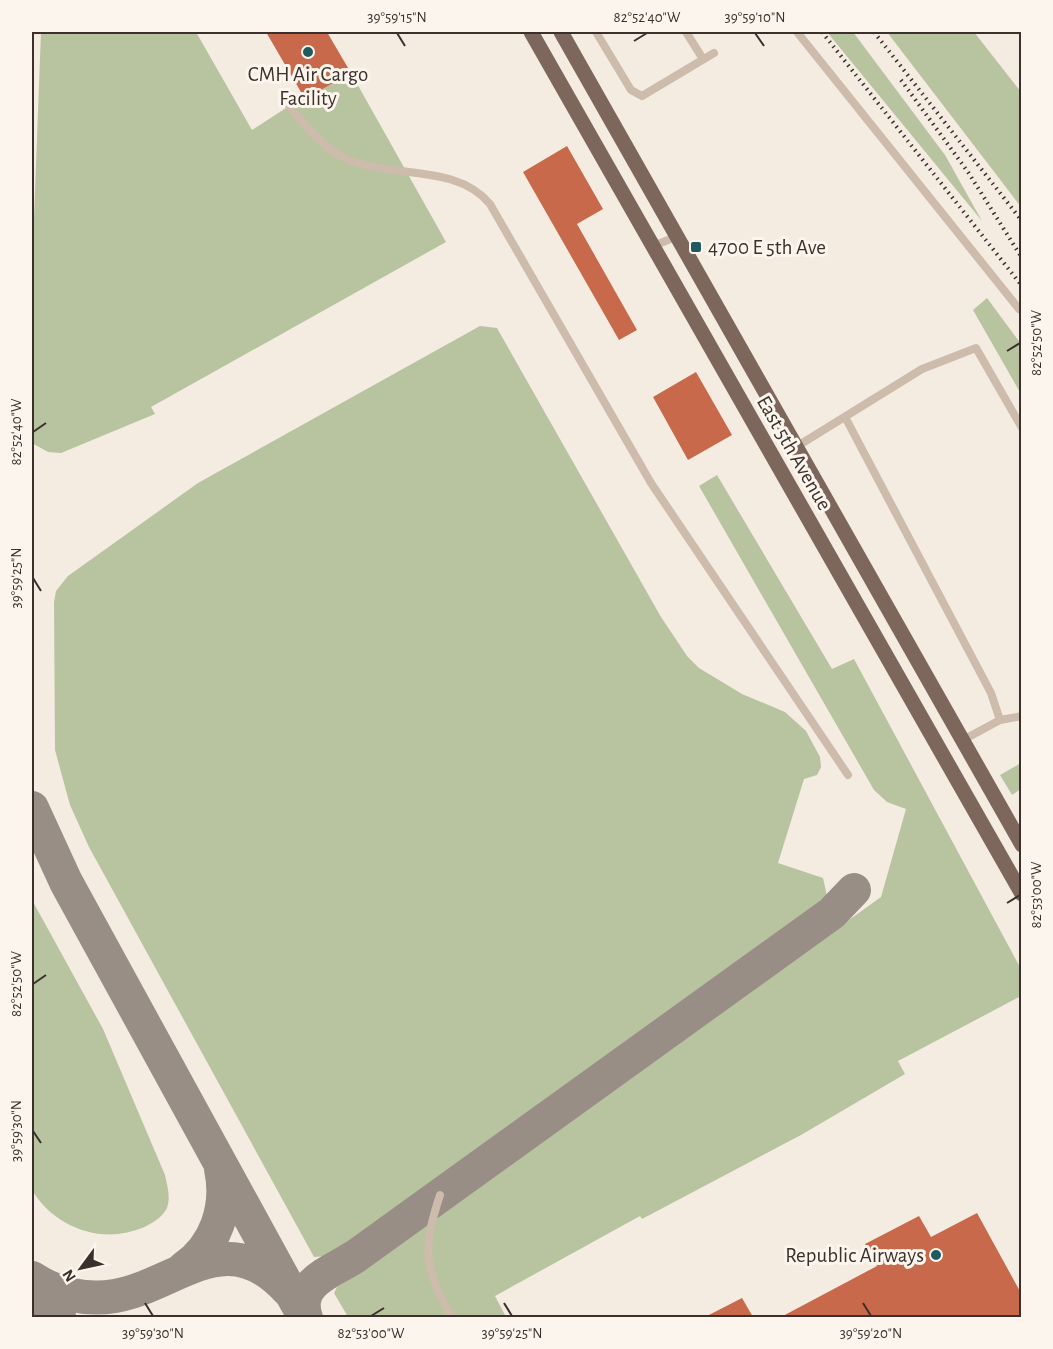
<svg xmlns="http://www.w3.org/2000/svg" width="1053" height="1349" font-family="'Alegreya Sans',sans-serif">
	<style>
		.green { fill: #b8c4a0 }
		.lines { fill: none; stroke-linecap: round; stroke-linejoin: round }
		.taxiway { stroke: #988e86; stroke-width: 34 }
		.runway { stroke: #988e86; stroke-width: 88 }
		.building { fill: #c8694b }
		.lane { stroke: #cdbbac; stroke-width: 8 }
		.primary { stroke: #7d675c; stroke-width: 15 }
		.rail { stroke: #3b302b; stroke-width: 4; stroke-dasharray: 1.5 4.5; stroke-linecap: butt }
		.ticks { fill: none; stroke: #3b302b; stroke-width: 2 }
		.poi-dot { fill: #1f5a5e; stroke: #fbf5ee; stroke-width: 2 }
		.labels { text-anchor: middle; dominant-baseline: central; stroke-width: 6; stroke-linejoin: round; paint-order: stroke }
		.poi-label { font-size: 21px; fill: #3b302b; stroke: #fbf5ee }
		.street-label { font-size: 21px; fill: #3b302b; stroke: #fbf5ee }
		.neatline { fill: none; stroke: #3b302b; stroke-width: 2 }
		.ticks-label { font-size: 15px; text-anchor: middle; fill: #3b302b }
	</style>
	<rect width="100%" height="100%" fill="#f4ebe1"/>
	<g class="green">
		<path d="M41,32H196L252,130L303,97L305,99L351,73L446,242L151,407L155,414L61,453L48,452L32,443V271Z"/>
		<path d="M827,32H853L945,155L982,221Z"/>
		<path d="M887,32H974L1021,92V207Z"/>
		<path d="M987,298L1021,344V394L973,310Z"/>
		<path d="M480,326L497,328L661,617L687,656L699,668L742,694L785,712L806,731L820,757L821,767L817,775L804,779L778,863L823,878L827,896L366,1229L327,1256L314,1257L89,847L70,805L55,750L54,602L56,591L68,576L198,483Z"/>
		<path d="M717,475L832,669L854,659L1021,969V996L898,1061L905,1074L801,1135L642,1219L640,1216L495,1296L506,1317H348L334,1293L337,1287L881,897L906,809L887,802L874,790L699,486Z"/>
		<path d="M1021,763V789L1012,795L1000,775Z"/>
		<path d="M32,900L103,1029L165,1175C167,1185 171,1197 167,1208C162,1218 151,1224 142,1228C101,1245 54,1227 32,1190Z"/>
	</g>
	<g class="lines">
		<g class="taxiway">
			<path d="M32,808L66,882L305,1318"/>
			<path d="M184,1268C216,1246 229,1207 221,1169"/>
			<path d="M32,1278C56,1294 86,1301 115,1296C178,1285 226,1222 288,1290"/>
			<path d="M306,1318C294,1282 332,1272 356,1256L832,913L854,890"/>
		</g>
		<path class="runway" d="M32,1316V1318"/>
	</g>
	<g class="building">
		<path d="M266,32H327L351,73L305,99Z"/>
		<path d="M567,146L603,209L577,224L637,330L619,340L523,172Z"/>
		<path d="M696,372L732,435L688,460L653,397Z"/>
		<path d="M977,1213L1022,1295V1317H781L877,1266L865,1244L919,1216L931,1237Z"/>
		<path d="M742,1298L753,1317H705Z"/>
	</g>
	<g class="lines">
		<g class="lane">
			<path d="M596,32L631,90L642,96L714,53"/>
			<path d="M686,32L703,59"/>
			<path d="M797,32L1019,309"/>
			<path d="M289,106C304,124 321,146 343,157C389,180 455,162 490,204L651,483L848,775"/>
			<path d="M653,246L678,236"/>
			<path d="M845,417L991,693L1000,720"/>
			<path d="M796,447L922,369L976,348L1022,428"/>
			<path d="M963,740L1000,720L1022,716"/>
			<path d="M440,1195C422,1250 424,1267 452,1318"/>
		</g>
		<g class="primary">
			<path d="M531,32L1022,894"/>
			<path d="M561,32L1022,845"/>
		</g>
		<g class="rail">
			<path d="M822,32L1022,286"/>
			<path d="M874,32L1022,221"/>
			<path d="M901,80L968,172L1022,258"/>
		</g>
	</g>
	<path class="ticks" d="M397,33L405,46M755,33L764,46M634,41L647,33M1007,351L1020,343M33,432L46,423M33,578L41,591M1007,903L1020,895M33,984L46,975M33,1131L41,1143M145,1303L153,1316M504,1303L512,1316M863,1303L871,1316M371,1316L384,1308"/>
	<g class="poi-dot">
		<circle cx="308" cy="52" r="6"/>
		<rect x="690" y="241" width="12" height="12" rx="3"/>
		<circle cx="936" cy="1255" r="6"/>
	</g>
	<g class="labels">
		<g class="poi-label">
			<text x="308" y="74">CMH Air Cargo<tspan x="308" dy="24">Facility</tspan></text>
			<text x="708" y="247" text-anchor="start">4700 E 5th Ave</text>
			<text x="924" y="1255" text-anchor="end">Republic Airways</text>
		</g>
		<g class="street-label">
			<text transform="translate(794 453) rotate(60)">East 5th Avenue</text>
		</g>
	</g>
	<rect width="1053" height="1349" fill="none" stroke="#fbf5ee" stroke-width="66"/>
	<g transform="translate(81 1268) rotate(237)" stroke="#fbf5ee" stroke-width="4.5" paint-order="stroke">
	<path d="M0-4.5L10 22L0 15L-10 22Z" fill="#3b302b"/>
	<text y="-9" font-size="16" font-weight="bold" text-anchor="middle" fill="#3b302b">N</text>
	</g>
	<rect x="33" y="33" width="987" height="1283" class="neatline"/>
	<g class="ticks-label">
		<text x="397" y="22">39°59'15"N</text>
		<text x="647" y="22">82°52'40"W</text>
		<text x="755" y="22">39°59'10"N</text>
		<text transform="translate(1036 343) rotate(-90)" y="5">82°52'50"W</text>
		<text transform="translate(16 432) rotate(-90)" y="5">82°52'40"W</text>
		<text transform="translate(16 578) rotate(-90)" y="5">39°59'25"N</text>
		<text transform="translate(1036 895) rotate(-90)" y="5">82°53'00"W</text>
		<text transform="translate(16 984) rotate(-90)" y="5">82°52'50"W</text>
		<text transform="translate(16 1131) rotate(-90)" y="5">39°59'30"N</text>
		<text x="153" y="1338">39°59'30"N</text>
		<text x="371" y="1338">82°53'00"W</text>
		<text x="512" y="1338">39°59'25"N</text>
		<text x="871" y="1338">39°59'20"N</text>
	</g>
</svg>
